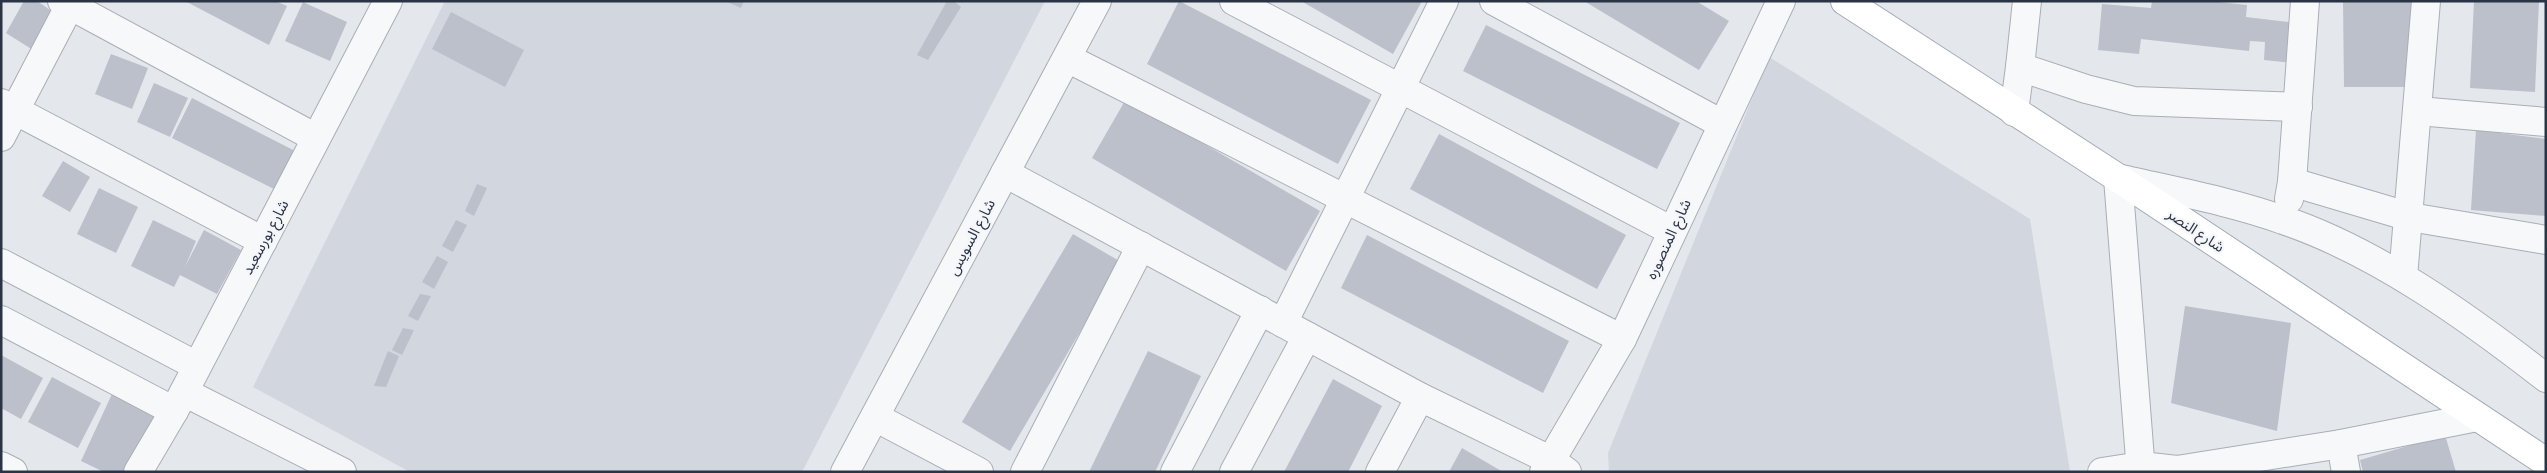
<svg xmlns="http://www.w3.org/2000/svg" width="2547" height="473" font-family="'IBM Plex Sans','Noto Sans Arabic',sans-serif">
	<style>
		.built { fill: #d2d6de }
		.building { fill: #bbc0ca }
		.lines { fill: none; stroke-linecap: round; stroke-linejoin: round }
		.minor-casing { stroke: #a9aeb7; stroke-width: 30 }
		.major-casing { stroke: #a3abb8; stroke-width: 30 }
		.minor { stroke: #f7f8fa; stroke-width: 28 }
		.major { stroke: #fff; stroke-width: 28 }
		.labels { text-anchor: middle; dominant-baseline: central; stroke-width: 4.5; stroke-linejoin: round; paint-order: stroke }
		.street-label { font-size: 15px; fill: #2b3445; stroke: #f4f6f9 }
	</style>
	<rect width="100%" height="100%" fill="#e4e7ec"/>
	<g class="built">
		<path d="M445,1H1045L802,472H410L253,387Z"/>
		<path d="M1769,57L2030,219L2070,472H1609L1608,453Z"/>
	</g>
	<g class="building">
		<path d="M24,1H37L53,12L33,50L6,33Z"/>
		<path d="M185,1H275L287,6L269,45Z"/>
		<path d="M725,1H744L741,8Z"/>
		<path d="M947,1H954L961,7L928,60L917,55Z"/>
		<path d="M1179,1L1371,100L1338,164L1147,64Z"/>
		<path d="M1301,1H1422L1393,54Z"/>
		<path d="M1584,1H1696L1729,21L1699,70Z"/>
		<path d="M2152,1H2209L2247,5L2246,17L2297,23L2293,63L2264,60L2265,42L2250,41L2249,51L2141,39L2139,54L2098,50L2102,4L2151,8Z"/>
		<path d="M2343,1H2416L2415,87H2344Z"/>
		<path d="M2474,1H2539L2535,92L2470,88Z"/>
		<path d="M303,2L347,22L330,61L285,41Z"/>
		<path d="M451,12L524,50L505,87L432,49Z"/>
		<path d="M1486,25L1680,123L1657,169L1463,71Z"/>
		<path d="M111,54L148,68L132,109L95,94Z"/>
		<path d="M154,83L188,98L170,137L137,122Z"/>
		<path d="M192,98L297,152L278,191L172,138Z"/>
		<path d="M1126,99L1320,211L1286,271L1092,158Z"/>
		<path d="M2476,130L2546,139V216L2471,210Z"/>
		<path d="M1439,134L1626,235L1597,289L1410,189Z"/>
		<path d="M63,161L90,177L70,212L42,196Z"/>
		<path d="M477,184L487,188L474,216L465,211Z"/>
		<path d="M99,188L138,207L116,253L77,234Z"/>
		<path d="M153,220L196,241L185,267L204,230L241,250L217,294L180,275L174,287L131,266Z"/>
		<path d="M456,220L467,225L453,252L442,246Z"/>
		<path d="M1073,234L1121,262L1010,451L962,422Z"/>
		<path d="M1367,235L1569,341L1543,393L1341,288Z"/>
		<path d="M437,256L448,262L434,289L422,282Z"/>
		<path d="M420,294L431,296L418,321L408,316Z"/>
		<path d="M2185,306L2291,323L2277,431L2171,403Z"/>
		<path d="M403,328L414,330L402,355L392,350Z"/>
		<path d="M388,351L399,356L386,387L374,386Z"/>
		<path d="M1148,351L1201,376L1155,472H1089Z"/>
		<path d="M1,355L43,378L21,419L1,408Z"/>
		<path d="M52,377L101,403L78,448L28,422Z"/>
		<path d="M1333,379L1382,406L1348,472H1284Z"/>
		<path d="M112,394L161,416L137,472H104L81,461Z"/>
		<path d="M2445,435L2456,472H2363L2360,460Z"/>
		<path d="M1462,448L1503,472H1449Z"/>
	</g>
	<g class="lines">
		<g class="minor-casing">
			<g id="minor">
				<path d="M62,1L316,138"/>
				<path d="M1234,1L1672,231"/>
				<path d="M1494,1L1722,124"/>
				<path d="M2027,1L2020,67L2086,89L2134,101L2298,107"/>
				<path d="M1067,58L1622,339"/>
				<path d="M1,103L263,241"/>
				<path d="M2418,111L2546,122"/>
				<path d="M2014,112L2020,67"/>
				<path d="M1,137L72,1"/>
				<path d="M1005,173L1420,397L1552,461L1567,472"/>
				<path d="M2292,182L2410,217L2546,240"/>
				<path d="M2289,199L2292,182L2305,1"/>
				<path d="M1,263L197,366"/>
				<path d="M2403,277L2426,1"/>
				<path d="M1,320L174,411"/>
				<path d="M1283,323L1444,1"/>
				<path d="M184,392L342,472"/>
				<path d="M875,417L979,472"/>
				<path d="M2341,444L2346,472"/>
				<path d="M1,466L13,472"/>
				<path d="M138,472L174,411L388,1"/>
				<path d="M845,472L1097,1"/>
				<path d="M1025,472L1141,246"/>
				<path d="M1175,472L1260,310"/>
				<path d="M1234,472L1307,336"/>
				<path d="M1380,472L1420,397"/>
				<path d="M1544,472L1622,339L1781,1"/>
				<path d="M2102,472L2141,466L2177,470L2341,444L2477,417"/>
				<path d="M2141,472L2118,178C2173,191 2230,201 2283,220C2376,251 2469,318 2546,378"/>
			</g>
		</g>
		<g class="major-casing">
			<path id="major" d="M1845,1L2118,178L2546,462"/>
		</g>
		<use href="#minor" class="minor"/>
		<use href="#major" class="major"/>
	</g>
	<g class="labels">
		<g class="street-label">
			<text transform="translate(2196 230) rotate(34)">شارع النصر</text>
			<text transform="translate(265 237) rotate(-62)">شارع بورسعيد</text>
			<text transform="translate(971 237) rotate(-62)">شارع السويس</text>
			<text transform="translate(1668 239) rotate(-65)">شارع المنصوره</text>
		</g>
	</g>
	<rect width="2547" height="473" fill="none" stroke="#2b3445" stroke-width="5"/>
</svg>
